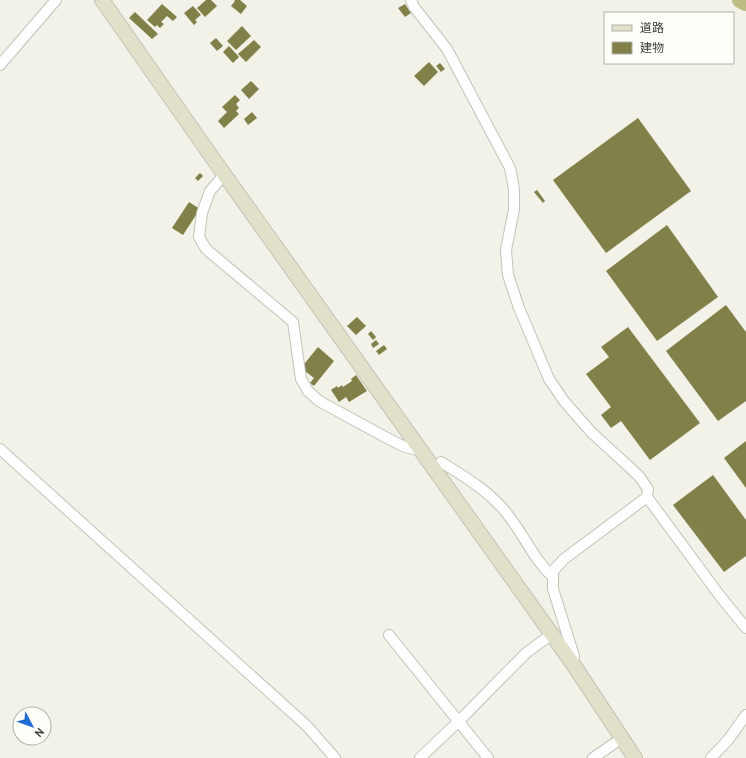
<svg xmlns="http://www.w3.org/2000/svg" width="746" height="758" font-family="Overpass,'Noto Sans JP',sans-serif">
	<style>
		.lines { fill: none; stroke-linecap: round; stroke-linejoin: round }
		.river { stroke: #bdbd83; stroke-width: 16 }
		.building { fill: #808048 }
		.street-casing { stroke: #c2c2b9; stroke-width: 12 }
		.secondary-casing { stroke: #c2c2b9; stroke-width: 16 }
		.street { stroke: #fff; stroke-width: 10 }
		.secondary { stroke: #e1e1ca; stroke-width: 14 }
	</style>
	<rect width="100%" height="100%" fill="#f2f2e8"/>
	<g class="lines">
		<path class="river" d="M740,0L746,3"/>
	</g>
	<g class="building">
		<path d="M206,0H211L217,6L205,17L197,8Z"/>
		<path d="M234,0H240L247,6L241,14L231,6L235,1Z"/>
		<path d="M162,4L177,17L173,21L167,16L161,22L164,24L160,28L157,25L155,27L147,20Z"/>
		<path d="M405,4L411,13L405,17L398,8Z"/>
		<path d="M193,6L201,15L195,20L197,22L194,25L184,13Z"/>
		<path d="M135,12L158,34L152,39L129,18Z"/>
		<path d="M242,26L251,36L236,50L227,41Z"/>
		<path d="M216,38L223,46L217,51L210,43Z"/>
		<path d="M254,40L261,47L246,62L238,54Z"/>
		<path d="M229,46L239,57L233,63L223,52Z"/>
		<path d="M429,62L438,72L424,86L414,76Z"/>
		<path d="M440,63L445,69L441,72L436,66Z"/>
		<path d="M251,81L259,89L249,99L241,90Z"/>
		<path d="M235,95L240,100L236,104L239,108L236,111L239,114L224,128L218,121L227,112L222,107Z"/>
		<path d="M252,112L257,118L248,125L244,119Z"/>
		<path d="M638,118L691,191L606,253L553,180Z"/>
		<path d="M200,173L203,176L198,181L195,178Z"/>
		<path d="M537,190L545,201L543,203L534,192Z"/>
		<path d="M189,202L200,209L183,235L172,228Z"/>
		<path d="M667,225L718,297L657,341L606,271Z"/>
		<path d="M726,305L746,332V401L718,421L666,351Z"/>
		<path d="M357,317L366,326L356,335L347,326Z"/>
		<path d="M628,327L700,423L650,460L621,421L611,428L601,415L611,407L586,374L609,357L601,347Z"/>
		<path d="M371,331L376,337L373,340L368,334Z"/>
		<path d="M376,340L379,344L373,348L371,344Z"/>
		<path d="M384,345L387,349L379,355L376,351Z"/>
		<path d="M318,347L334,361L314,386L310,383L314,378L301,368Z"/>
		<path d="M356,375L367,391L349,402L346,397L339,402L331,390L337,386L338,388L342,385L343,387L352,381L351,379Z"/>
		<path d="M746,441V488L724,458Z"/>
		<path d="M713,475L746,520V556L724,572L673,505Z"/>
	</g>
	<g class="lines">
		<g class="street-casing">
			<g id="street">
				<path d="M411,0L414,7L447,49L510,168L514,189V209L506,250L508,275L519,308L549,379L564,401L591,432L639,476L648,489L647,497L564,559L553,571V589L574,656L573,664"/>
				<path d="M0,65L56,0"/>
				<path d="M224,175L210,191L202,213L199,237L206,249L293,322L301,379L308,391L319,401L387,438L405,447L419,450"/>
				<path d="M0,449L307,726L335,758"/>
				<path d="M441,462C465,477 491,492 508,515C524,535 534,560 553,577"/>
				<path d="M647,497L720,596L746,628"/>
				<path d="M389,635L488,758"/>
				<path d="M420,758L459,721L526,653L552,634"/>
				<path d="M593,758L622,738"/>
				<path d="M711,758L728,740L746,715"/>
			</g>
		</g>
		<g class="secondary-casing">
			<path id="secondary" d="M102,0L209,153L573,664L635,758"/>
		</g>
		<use href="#street" class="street"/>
		<use href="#secondary" class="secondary"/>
	</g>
	<rect x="604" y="12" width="130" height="52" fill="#fffff9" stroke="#b1b1ac"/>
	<rect x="612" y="25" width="20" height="6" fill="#e1e1ca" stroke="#b1b1ac"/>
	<text x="640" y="32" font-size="12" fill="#3c3c39">道路</text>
	<rect x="612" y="42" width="20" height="12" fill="#808048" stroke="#b1b1ac"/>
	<text x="640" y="52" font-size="12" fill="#3c3c39">建物</text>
	<g transform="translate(32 726) rotate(131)"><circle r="19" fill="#fffff9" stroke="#b1b1ac"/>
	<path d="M0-3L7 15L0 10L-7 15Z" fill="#1d6bd5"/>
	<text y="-6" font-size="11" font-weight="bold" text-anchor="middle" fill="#3c3c39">N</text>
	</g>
</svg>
